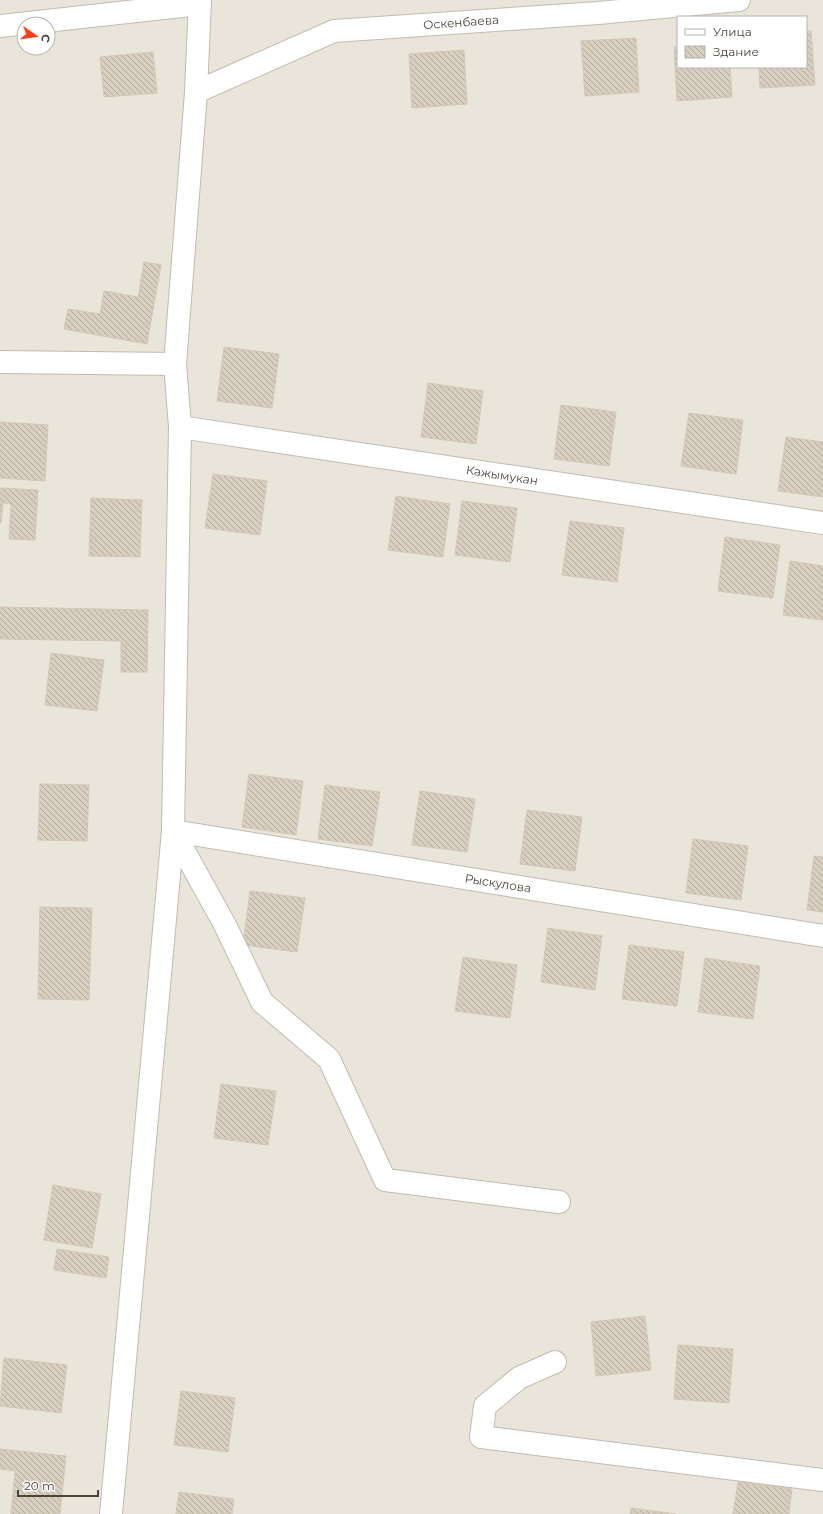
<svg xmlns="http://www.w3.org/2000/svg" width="823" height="1514" font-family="Montserrat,sans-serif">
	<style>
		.residential { fill: #eae5da; fill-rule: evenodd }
		.building { fill: url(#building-back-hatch); stroke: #d3c7b4 }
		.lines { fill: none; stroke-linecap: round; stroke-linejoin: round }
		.street-casing { stroke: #c2bbae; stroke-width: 24 }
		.street { stroke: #fff; stroke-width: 22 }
		.labels { text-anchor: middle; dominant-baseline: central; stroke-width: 3.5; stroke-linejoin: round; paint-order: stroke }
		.street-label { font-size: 12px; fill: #4b4439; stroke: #fff }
	</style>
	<defs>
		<pattern id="building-back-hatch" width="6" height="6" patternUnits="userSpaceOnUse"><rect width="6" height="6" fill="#d8cfc1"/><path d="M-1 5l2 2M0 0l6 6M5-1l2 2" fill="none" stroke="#b1aa9e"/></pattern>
	</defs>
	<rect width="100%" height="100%" fill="#f6f3ec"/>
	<path class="residential" d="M0,0H823V1514H0ZM678,17H806V67H678ZM24,24H48V48H24Z"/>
	<g class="building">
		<path d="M806,31H811L815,85L760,88L759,67H806Z"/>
		<path d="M636,38L639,92L585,96L581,41Z"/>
		<path d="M674,47H678V67H730L732,97L677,101Z"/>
		<path d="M464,50L467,104L412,108L409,54Z"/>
		<path d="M153,52L157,93L104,97L100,57Z"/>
		<path d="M144,262L161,265L147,344L64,329L68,309L100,314L104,291L138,297Z"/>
		<path d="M224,347L279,354L272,408L217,401Z"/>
		<path d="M428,383L483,391L476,444L421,437Z"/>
		<path d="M561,405L616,412L609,466L554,459Z"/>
		<path d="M689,413L743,420L736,474L681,466Z"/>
		<path d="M0,422L48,425L45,481L0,478Z"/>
		<path d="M786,437L823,442V497L778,491Z"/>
		<path d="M213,474L267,481L260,535L205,528Z"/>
		<path d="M0,488L38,490L35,540L9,539L11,504L3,503L1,523H0Z"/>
		<path d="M396,496L450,504L443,557L388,550Z"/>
		<path d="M91,498L142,500L140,557L89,556Z"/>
		<path d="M462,501L517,508L510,562L455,555Z"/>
		<path d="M570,521L624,528L617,582L562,575Z"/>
		<path d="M725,537L780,545L773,598L718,591Z"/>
		<path d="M790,561L823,566V620L783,615Z"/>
		<path d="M0,607L148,610L147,672H121V641L0,639Z"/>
		<path d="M51,653L104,660L97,711L45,705Z"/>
		<path d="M249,774L303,781L296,835L242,827Z"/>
		<path d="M40,784L89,785L87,841L38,840Z"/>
		<path d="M325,785L380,792L372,846L318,839Z"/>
		<path d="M420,791L475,799L467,852L412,845Z"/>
		<path d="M527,810L582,817L575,871L520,864Z"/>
		<path d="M693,839L748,846L741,900L686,893Z"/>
		<path d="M814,856L823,857V912L807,910Z"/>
		<path d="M250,891L305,898L297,952L243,945Z"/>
		<path d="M40,907L92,908L89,1000L38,999Z"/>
		<path d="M548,928L602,936L595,990L541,982Z"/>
		<path d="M629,945L684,952L677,1006L622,999Z"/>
		<path d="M463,957L517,965L510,1018L455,1011Z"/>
		<path d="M705,958L760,966L753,1019L698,1012Z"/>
		<path d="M221,1084L276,1091L268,1145L214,1138Z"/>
		<path d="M53,1185L101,1194L92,1248L44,1240Z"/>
		<path d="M57,1249L109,1257L106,1278L54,1270Z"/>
		<path d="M645,1316L651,1370L596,1376L591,1322Z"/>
		<path d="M678,1345L733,1349L729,1403L674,1399Z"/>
		<path d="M4,1358L67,1365L61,1413L0,1406Z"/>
		<path d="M181,1391L235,1398L228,1452L174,1445Z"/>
		<path d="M0,1449L66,1456L60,1514H11L15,1471L0,1469Z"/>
		<path d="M738,1482L792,1489L789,1514H733Z"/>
		<path d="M179,1492L234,1499L232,1514H176Z"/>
		<path d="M631,1508L676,1514H630Z"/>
	</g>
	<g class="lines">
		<g class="street-casing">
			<g id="street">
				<path d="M0,26L200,4"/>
				<path d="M196,92L334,31L598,13L739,0"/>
				<path d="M0,362L175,364"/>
				<path d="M180,427L823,523"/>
				<path d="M173,831L823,936"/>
				<path d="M173,831L225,925L262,1002L329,1059L385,1180L559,1202"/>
				<path d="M555,1362L519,1378L485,1406L481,1437L823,1480"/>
				<path d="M111,1514L173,831L180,427L175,364L196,92L200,0"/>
			</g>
		</g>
		<use href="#street" class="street"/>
	</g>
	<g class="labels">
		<g class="street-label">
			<text transform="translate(461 22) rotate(-4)">Оскенбаева</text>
			<text transform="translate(502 475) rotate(9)">Кажымукан</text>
			<text transform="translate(498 883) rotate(9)">Рыскулова</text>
		</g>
	</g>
	<rect x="677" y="16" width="130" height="52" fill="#ffffff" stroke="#b7b4b0"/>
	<rect x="685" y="29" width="20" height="6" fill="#ffffff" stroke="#b7b4b0"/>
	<text x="713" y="36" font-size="12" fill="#4b4439">Улица</text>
	<rect x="685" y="46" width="20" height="12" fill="url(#building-back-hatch)" stroke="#b7b4b0"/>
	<text x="713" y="56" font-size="12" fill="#4b4439">Здание</text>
	<g transform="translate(36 36) rotate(103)"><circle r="19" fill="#ffffff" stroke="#b7b4b0"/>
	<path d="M0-3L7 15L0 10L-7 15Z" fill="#fc3f1d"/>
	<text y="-6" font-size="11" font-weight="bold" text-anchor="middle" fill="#4b4439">С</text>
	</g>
	<path d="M18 1490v6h80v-6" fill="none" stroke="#4b4439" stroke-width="2"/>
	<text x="24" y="1490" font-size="12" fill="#4b4439" stroke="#ffffff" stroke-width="3" paint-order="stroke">20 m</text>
</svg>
